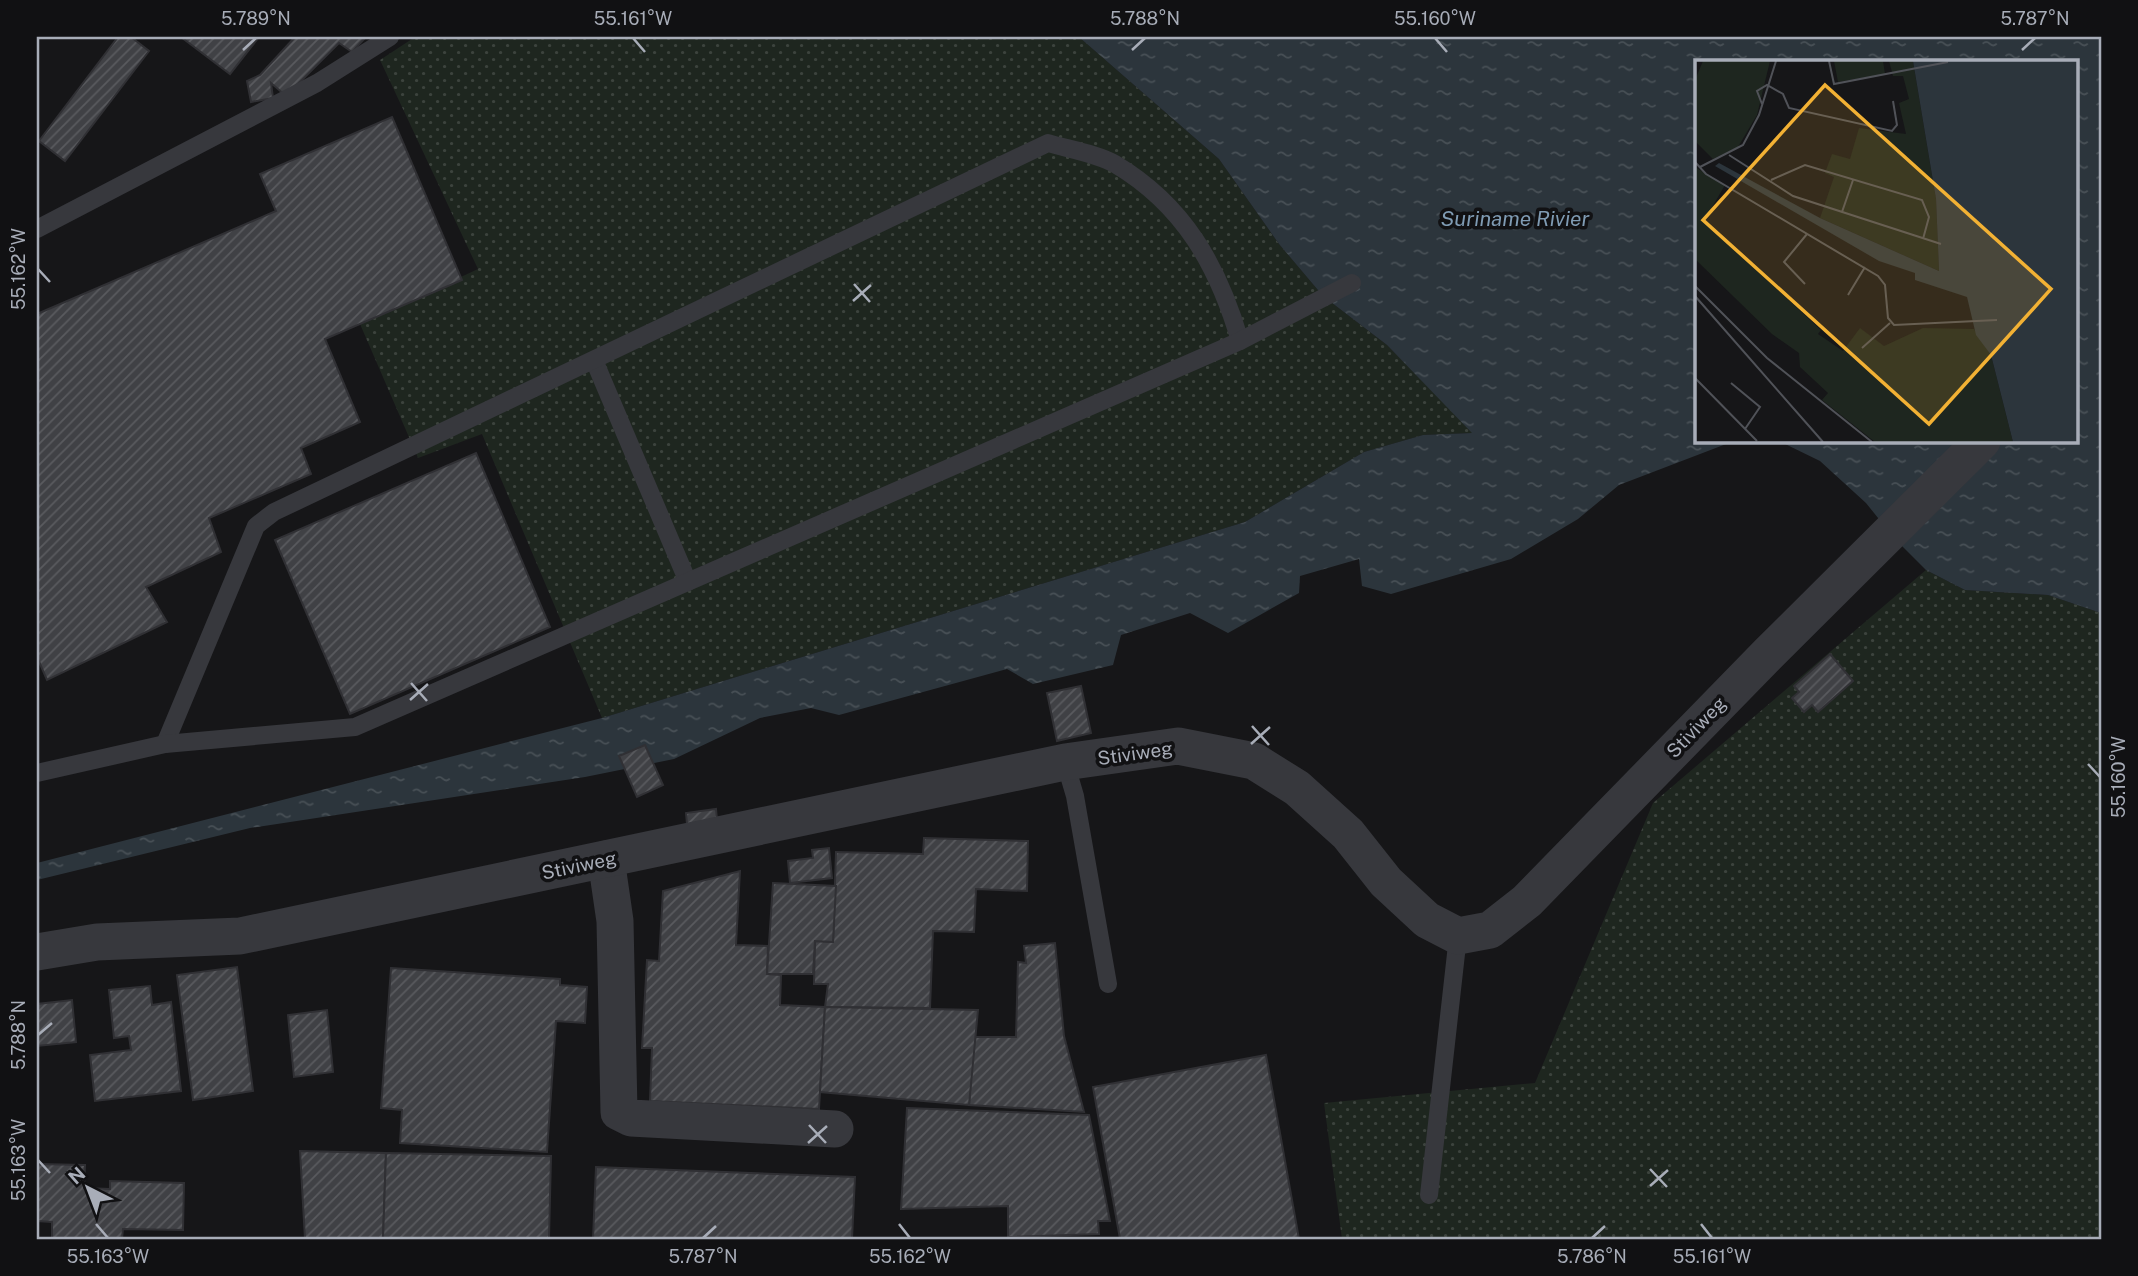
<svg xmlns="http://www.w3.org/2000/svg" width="2138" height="1276" font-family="'Public Sans',sans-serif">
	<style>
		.grass { fill: url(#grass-dots) }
		.water { fill: url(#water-ripples) }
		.building { fill: url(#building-hatch); stroke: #303034; stroke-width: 2 }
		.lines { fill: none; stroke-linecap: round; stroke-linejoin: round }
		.service { stroke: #37383d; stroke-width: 18 }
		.minor { stroke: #37383d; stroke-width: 37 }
		.ticks { fill: none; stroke: #a8adb8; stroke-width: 2.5 }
		.labels { text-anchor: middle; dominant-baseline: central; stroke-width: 7; stroke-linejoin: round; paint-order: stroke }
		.street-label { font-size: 19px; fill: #a8adb8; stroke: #111113 }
		.water-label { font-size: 21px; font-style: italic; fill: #7f9bb3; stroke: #111113 }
		.inset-road { fill: none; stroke: #505258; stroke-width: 2 }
		.view { fill: #f2b134; fill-opacity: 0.15; stroke: #f2b134; stroke-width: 3.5 }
		.inset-edge { fill: none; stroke: #a8adb8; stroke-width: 3.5 }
		.neatline { fill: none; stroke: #a8adb8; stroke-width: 2.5 }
		.ticks-label { font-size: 18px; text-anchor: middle; fill: #a8adb8 }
	</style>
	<defs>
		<pattern id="grass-dots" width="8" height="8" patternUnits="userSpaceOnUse" patternTransform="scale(1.75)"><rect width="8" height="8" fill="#1e261f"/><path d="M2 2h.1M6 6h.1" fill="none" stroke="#3c433d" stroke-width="1.8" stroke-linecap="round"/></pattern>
		<pattern id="water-ripples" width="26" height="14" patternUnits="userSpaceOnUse" patternTransform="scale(1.75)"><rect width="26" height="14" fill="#2c353c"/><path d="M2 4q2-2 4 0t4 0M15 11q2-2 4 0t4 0" fill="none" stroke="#485056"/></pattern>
		<pattern id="building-hatch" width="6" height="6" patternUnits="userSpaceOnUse" patternTransform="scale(1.75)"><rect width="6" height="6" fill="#404145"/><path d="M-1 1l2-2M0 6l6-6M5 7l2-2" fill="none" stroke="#595a5e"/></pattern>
	</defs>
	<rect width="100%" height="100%" fill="#161618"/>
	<g class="grass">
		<path d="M415,37H1079L1219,159L1279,244L1323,296L1387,345L1473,433L1423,435L1364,452L1245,522L602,718L482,434L418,458L360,324L478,269L380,60Z"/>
		<path d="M1926,570L1965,590L2048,595L2101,613V1239H1342L1324,1103L1535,1083L1653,803Z"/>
	</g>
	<path class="water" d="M1079,37H2101V613L2048,595L1965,590L1926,570L1895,539L1866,503L1820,461L1779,441H2077V61H1697V441H1734L1619,485L1578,519L1511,559L1391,594L1362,586L1359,559L1300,576L1299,593L1228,633L1190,613L1121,635L1113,665L1033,684L1007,669L839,715L811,708L760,718L674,759L585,777L250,828L37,880V863L602,718L1245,522L1364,452L1423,435L1472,433L1387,345L1323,296L1279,244L1219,159Z"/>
	<g class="building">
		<path d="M118,37H131L149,51L65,161L39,141Z"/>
		<path d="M181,37H259L230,74Z"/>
		<path d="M295,37H366L352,52L339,43L286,96L271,83L273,98L251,102L247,81L260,75Z"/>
		<path d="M392,117L462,280L325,339L360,422L301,448L311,474L209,518L221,552L146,587L167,622L47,680L37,657V314L276,211L260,174Z"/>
		<path d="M476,453L550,627L350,714L275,540Z"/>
		<path d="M1830,654L1853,681L1818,712L1812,705L1804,712L1792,698L1799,692L1794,686Z"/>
		<path d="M1081,686L1091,733L1057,741L1047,693Z"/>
		<path d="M645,745L663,785L637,797L619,756Z"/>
		<path d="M716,809L718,831L688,835L686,813Z"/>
		<path d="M924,838L1028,841L1027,891L976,889L974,932L933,931L930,1008L825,1007L828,984H814L815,941L833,942L836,852L923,854Z"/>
		<path d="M829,848L832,878L790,883L788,861L813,858L812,850Z"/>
		<path d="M740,871L736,945L768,946L767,974L781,975L780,1005L825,1007L819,1109L650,1101L652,1048H642L647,960L659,961L663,891Z"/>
		<path d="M773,883L836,886L833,942L815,941L813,974H767Z"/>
		<path d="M1055,943L1064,1036L1084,1112L969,1105L974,1037H1016L1018,962L1026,963L1024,946Z"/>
		<path d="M237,967L253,1091L193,1100L177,975Z"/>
		<path d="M391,968L560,979V985L587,987L585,1023L556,1021L547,1152L400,1143L402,1110L381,1108Z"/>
		<path d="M150,986L152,1005L171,1002L181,1091L95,1101L90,1055L131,1050L129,1036L114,1038L109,990Z"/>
		<path d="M72,1000L76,1042L37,1046V1004Z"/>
		<path d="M825,1007L978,1010L969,1105L820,1092Z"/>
		<path d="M327,1010L333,1072L294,1077L288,1015Z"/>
		<path d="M1266,1055L1299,1239H1120L1093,1087Z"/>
		<path d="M907,1108L1089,1115L1110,1221H1098L1099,1234L1008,1237V1206L901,1209Z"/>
		<path d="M300,1151L386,1153L383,1239H305Z"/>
		<path d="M386,1153L551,1156L549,1239H383Z"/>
		<path d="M37,1164L85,1165L84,1188L110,1189V1181L184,1183L183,1230L123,1229L122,1239H52V1222L37,1221Z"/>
		<path d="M596,1167L855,1177L852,1239H593Z"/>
	</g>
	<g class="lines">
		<g class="service">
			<path d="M37,229L317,83L390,37"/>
			<path d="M594,360L688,582"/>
			<path d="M165,744L256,526L274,512L1048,143C1068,149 1098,154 1115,164C1184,205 1218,266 1240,341"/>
			<path d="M1065,762L1075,796L1108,984"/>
			<path d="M37,773L165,744L355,727L1240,341L1352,283"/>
			<path d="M1429,1195L1458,936"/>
		</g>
		<g class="minor">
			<path d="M606,859L615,921L619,1112L631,1118L835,1129"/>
			<path d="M37,952L97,942L240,936L1065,762L1178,746L1254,761L1297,788L1348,834L1386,882L1427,920L1458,936L1490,930L1527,901L1768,654L1982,441"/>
		</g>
	</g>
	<path class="ticks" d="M633,38L645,52M1435,38L1447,52M243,50L256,38M1132,50L1145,38M2022,50L2035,38M38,269L50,282M854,284L870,302M853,301L871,285M411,683L427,701M410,700L428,684M1252,726L1269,745M1251,744L1270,727M2088,764L2100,777M38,1035L52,1023M809,1125L826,1143M808,1143L827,1126M38,1160L50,1173M1650,1169L1667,1187M1650,1186L1668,1170M96,1224L108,1238M899,1224L910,1238M1701,1224L1712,1238M703,1238L716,1226M1592,1238L1605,1226"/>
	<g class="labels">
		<g class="street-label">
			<text transform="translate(1696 727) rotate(-46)">Stiviweg</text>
			<text transform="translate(1135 753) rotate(-8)">Stiviweg</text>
			<text transform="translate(579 865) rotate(-12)">Stiviweg</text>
		</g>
		<g class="water-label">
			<text x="1515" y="218">Suriname Rivier</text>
		</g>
	</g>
	<g transform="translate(1695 60)">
		<rect width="383" height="383" fill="#161618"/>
		<path d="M8,1H75L62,55L43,87L18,99L0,81V20ZM139,1H188L190,14L143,22ZM194,1H218L241,139L244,211L125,158L139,117L130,113L137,94L155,99L164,68L211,74L204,43L214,39L208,16H198ZM0,107L30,125L9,161L126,270L123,274L148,291L165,268L189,286L228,268L279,269L296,295L318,382H180L127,340L133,333L105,307L104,293L77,274L0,199Z" fill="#1e261f"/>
		<path d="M218,1H383V382H318L296,295L281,275L272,237L220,220V213L184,201L20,106L24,103L125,158L244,211L241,139Z" fill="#2c353c"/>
		<path class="inset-road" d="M134,1L139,24L253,2M67,44L62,31L72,25L88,34L94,48L197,71L202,65L198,41M34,95L98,136L246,184M0,102L11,114L183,216L190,225L193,258L199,265L302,260M5,107L48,85L64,55L81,1M76,120L110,105L227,140L234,157L228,179M147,152L158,120M110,224L89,202L112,174M0,226L72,298L177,382M153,235L170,207M0,236L128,382M167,288L195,263M0,318L62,381M36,323L65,347L50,369"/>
		<path class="view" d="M130,25L356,229L234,364L8,160Z"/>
		<rect width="383" height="383" class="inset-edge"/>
	</g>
	<rect width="2138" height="1276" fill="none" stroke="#111113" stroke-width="77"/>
	<g transform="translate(88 1188) rotate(318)" stroke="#111113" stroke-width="5" paint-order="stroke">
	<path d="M0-5L12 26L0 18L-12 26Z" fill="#a8adb8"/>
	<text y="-10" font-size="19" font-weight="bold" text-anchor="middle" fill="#a8adb8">N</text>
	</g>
	<rect x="38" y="38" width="2062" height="1200" class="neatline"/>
	<g class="ticks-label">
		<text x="256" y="25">5.789°N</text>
		<text x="633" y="25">55.161°W</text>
		<text x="1145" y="25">5.788°N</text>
		<text x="1435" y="25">55.160°W</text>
		<text x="2035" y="25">5.787°N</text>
		<text transform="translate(19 269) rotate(-90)" y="6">55.162°W</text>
		<text transform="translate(2119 777) rotate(-90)" y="6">55.160°W</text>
		<text transform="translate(19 1035) rotate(-90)" y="6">5.788°N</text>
		<text transform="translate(19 1160) rotate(-90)" y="6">55.163°W</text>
		<text x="108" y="1263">55.163°W</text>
		<text x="703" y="1263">5.787°N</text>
		<text x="910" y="1263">55.162°W</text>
		<text x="1592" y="1263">5.786°N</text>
		<text x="1712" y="1263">55.161°W</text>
	</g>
</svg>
